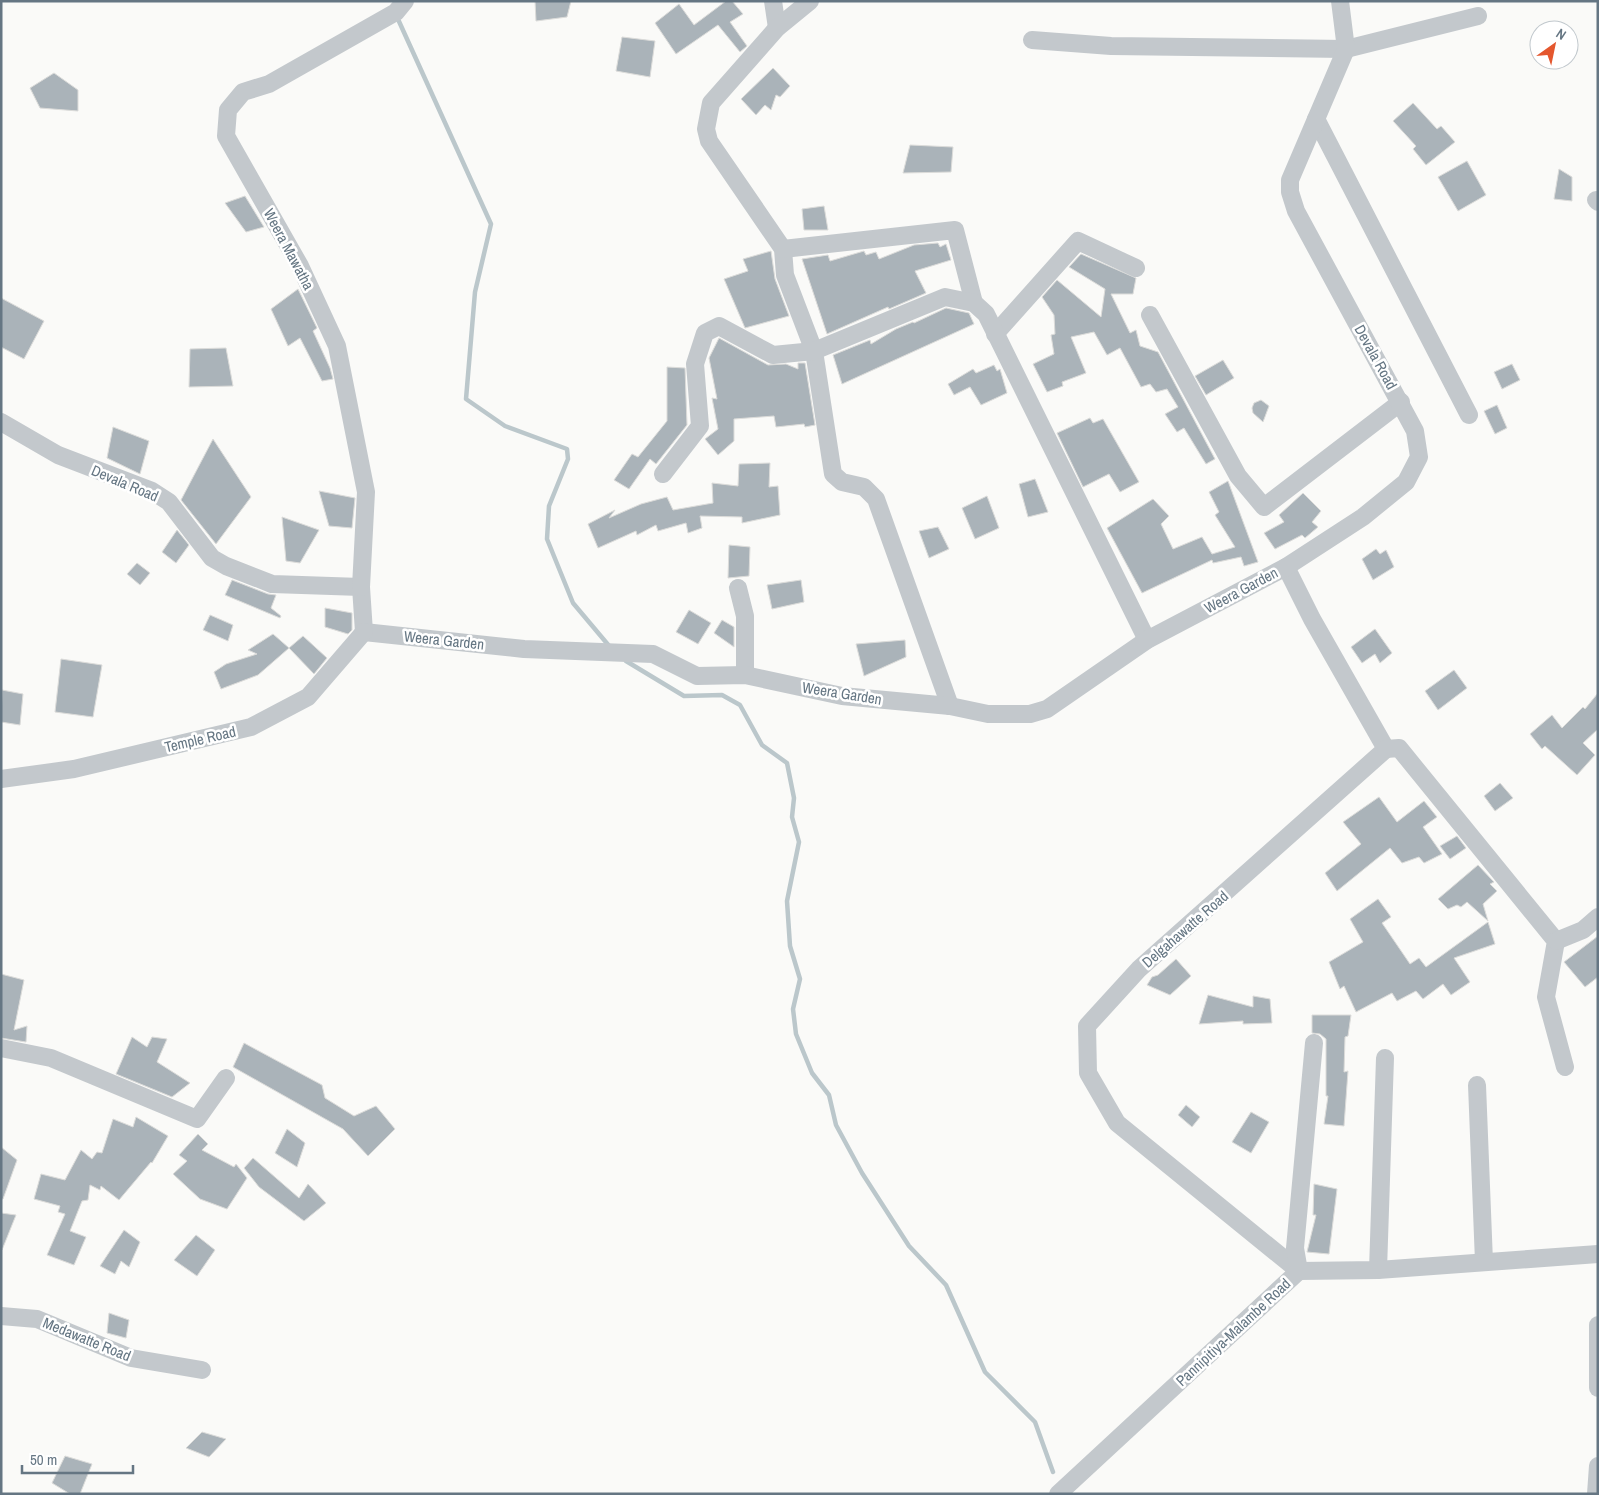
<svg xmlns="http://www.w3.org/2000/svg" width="1599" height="1495" font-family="'Archivo Narrow',sans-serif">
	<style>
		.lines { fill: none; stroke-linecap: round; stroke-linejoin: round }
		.stream { stroke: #bbc7cb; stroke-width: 4.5 }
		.building { fill: #aab3b9; stroke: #dcdcda }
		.minor { stroke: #c3c8cc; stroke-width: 18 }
		.labels { text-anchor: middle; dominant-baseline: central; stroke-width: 5; stroke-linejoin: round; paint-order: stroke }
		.street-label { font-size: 15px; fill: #657683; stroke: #fff }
	</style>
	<rect width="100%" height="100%" fill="#fafaf8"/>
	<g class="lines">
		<g class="stream">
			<path d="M397,17L491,224L475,292L466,399L505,426L567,449L568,459L549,506L547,539L573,603L610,647"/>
			<path d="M626,661L684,696L722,695L740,705L762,745L787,763L794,798L792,817L799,842L787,901L790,946L800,979L793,1009L796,1034L812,1073L829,1095L836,1125L862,1173L909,1246L946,1285L985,1372L1035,1422L1053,1472"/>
		</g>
	</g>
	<g class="building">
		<path d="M535,1H571L567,17L536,21Z"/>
		<path d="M726,1H732L743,14L730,22L747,46L740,52L718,25L676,54L655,23L679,4L694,25Z"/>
		<path d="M622,37L655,41L650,77L616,71Z"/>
		<path d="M773,68L790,86L780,97L776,95L771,110L765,105L756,115L741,99Z"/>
		<path d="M54,73L78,90V111L40,108L30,88Z"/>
		<path d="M1413,103L1437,129L1441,126L1455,142L1426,165L1413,149L1416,146L1393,121Z"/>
		<path d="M910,145L953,147L951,172L903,173Z"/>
		<path d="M1467,161L1486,195L1458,211L1438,177Z"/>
		<path d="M1559,169L1572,177V201L1554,199Z"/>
		<path d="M245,196L264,227L246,232L225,203Z"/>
		<path d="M824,206L828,230H804L802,209Z"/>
		<path d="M938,243L940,247L946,244L951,260L915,271L926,293L889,309L888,307L827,334L802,259L828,255L830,261L864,251L866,255L876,252L879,259L914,245Z"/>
		<path d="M771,251L775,279L789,316L745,328L724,279L748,271L743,259Z"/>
		<path d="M1081,254L1136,278L1133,294H1111L1130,333L1136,330L1140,346L1158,352L1215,459L1206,464L1184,428L1177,432L1165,414L1178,407L1167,389L1156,392L1150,384L1141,387L1120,348L1107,355L1094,332L1071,337L1086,373L1062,382L1063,386L1047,392L1033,364L1054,354L1051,335L1055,334L1054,315L1042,297L1057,280L1101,317L1105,289L1069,267Z"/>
		<path d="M298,289L317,328L313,331L330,368L333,379L322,381L300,338L288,346L271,309Z"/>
		<path d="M1,298L44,321L24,359L1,347Z"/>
		<path d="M946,308L969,313L974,324L842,384L833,355L870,340L871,344L896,329L913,322L914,323Z"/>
		<path d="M719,338L768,365L786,364L798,369V363H805L815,425L805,427L804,424L776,427L774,416L734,419V441L718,455L705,439L718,429L712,398L717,399L709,358Z"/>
		<path d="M226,348L233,386L189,387L190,349Z"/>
		<path d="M1223,360L1234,378L1206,395L1195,376Z"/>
		<path d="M1512,364L1520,380L1502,389L1494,372Z"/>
		<path d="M994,365L997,371L1000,369L1007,393L981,405L970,387L954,395L948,384L973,369L976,373Z"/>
		<path d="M667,367L685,368L687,425L656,464L650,459L629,489L614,480L632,454L638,457L667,421Z"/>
		<path d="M1261,400L1269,406L1263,422L1253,413L1252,408L1254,403Z"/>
		<path d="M1497,405L1507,428L1495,434L1484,411Z"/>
		<path d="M1090,418L1093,423L1103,419L1139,482L1120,492L1109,474L1083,487L1057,433Z"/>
		<path d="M113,427L149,441L140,474L107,458Z"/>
		<path d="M213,439L251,497L216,544L181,500Z"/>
		<path d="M770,463L769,487L778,486L780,515L742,523V517L700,516L702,528L688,533L686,523L658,531L656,525L637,535L636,531L598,548L588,524L615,510L609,518L641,504L667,497L673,510L713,503L712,483L738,486L739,464Z"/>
		<path d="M1035,479L1048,512L1028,517L1019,484Z"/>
		<path d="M1228,481L1258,562L1244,566L1241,557L1213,563L1212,560L1142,593L1107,528L1153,499L1169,516L1161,524L1173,549L1202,537L1212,554L1235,547L1215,515L1219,512L1209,492Z"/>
		<path d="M319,491L355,498L352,528L329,526Z"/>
		<path d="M1303,493L1321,511L1312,522L1318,527L1305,538L1302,535L1275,549L1264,533L1284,522L1279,515Z"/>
		<path d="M987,496L999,528L975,539L962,508Z"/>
		<path d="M282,517L319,530L300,563L286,561Z"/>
		<path d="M938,527L949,549L929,558L919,531Z"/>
		<path d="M177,530L189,545L176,563L162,552Z"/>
		<path d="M729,545L750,547L749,576L728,578Z"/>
		<path d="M1376,549L1380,554L1386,550L1394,567L1373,580L1362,559Z"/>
		<path d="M137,563L150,573L140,585L127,574Z"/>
		<path d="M232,580L268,594L276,595L271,608L281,616L280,618L225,595Z"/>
		<path d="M801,580L804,602L772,609L767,585Z"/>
		<path d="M325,608L352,613V630L348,634L325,627Z"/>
		<path d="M689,610L711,623L698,644L676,632Z"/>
		<path d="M210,615L233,625L228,641L203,630Z"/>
		<path d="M722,620L734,627V647L714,633Z"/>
		<path d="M1375,629L1392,653L1380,663L1375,654L1362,663L1351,647Z"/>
		<path d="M273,634L289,648L258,675L221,689L214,672L226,664L257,654L248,650Z"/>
		<path d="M303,636L327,658L314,674L289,648Z"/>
		<path d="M905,640L906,657L864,676L856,644Z"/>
		<path d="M61,659L102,665L93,717L55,712Z"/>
		<path d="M1454,670L1467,688L1438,710L1425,691Z"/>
		<path d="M2,690L23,694L20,725L1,722Z"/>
		<path d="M1598,693V729L1583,743L1595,755L1577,775L1545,746L1542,749L1530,734L1552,715L1562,728L1583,707L1585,709Z"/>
		<path d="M1500,783L1513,798L1495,811L1484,796Z"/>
		<path d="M1379,797L1397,822L1424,801L1437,817L1423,827L1442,854L1424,863L1419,857L1402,863L1390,848L1337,891L1325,873L1361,844L1343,822Z"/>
		<path d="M1457,836L1466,848L1450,859L1440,846Z"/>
		<path d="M1478,865L1494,882L1490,884L1497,891L1483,904L1488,921L1467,902L1461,907L1457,905L1448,909L1438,899Z"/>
		<path d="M1378,899L1391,917L1382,923L1410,964L1419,958L1426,967L1488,922L1495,944L1454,958L1470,982L1451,995L1443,984L1423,999L1416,991L1397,1001L1392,993L1356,1012L1344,986L1340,989L1329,962L1363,942L1350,919Z"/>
		<path d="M1598,936V977L1585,987L1564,962Z"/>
		<path d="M1176,959L1191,976L1170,995L1147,985L1152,977L1158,975Z"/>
		<path d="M1,974L24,980L14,1030L27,1026L26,1042L1,1038Z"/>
		<path d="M1208,995L1253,1007V996L1270,999L1272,1023L1243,1024V1021L1199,1024Z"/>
		<path d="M1312,1015H1351L1348,1036L1345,1037L1344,1072L1348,1071L1344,1126L1324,1124L1328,1096H1326V1039L1320,1034L1312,1033Z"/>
		<path d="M132,1037L147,1047L152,1037L167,1039L157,1062L190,1083L172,1097L116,1074Z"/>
		<path d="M244,1043L322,1085L325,1098L354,1116L376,1106L395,1129L368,1156L343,1129L233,1067Z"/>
		<path d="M1186,1105L1200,1117L1192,1127L1178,1115Z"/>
		<path d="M1251,1112L1269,1122L1251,1153L1232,1142Z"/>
		<path d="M136,1117L168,1136L152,1163L151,1162L119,1200L101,1186L100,1190L90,1185L88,1200L82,1201L70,1231L86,1237L74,1265L47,1255L65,1214L58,1212L60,1206L34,1199L41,1174L65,1180L81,1150L92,1159L97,1152L102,1153L113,1119L133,1127Z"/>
		<path d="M287,1129L305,1143L297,1167L275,1153Z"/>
		<path d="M198,1134L208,1144L202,1150L234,1167L236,1164L247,1178L227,1209L200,1199L173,1174L187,1161L179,1155Z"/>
		<path d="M1,1147L17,1160L3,1199H1Z"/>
		<path d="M253,1158L299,1198L308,1184L326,1203L304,1221L259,1187L244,1168Z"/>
		<path d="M1314,1184L1337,1189L1329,1254L1307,1252L1316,1215H1313Z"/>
		<path d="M1,1213L16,1215L2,1250H1Z"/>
		<path d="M124,1230L140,1242L129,1267L121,1261L115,1274L100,1266Z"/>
		<path d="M196,1235L215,1250L197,1276L174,1260Z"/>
		<path d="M109,1313L129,1320L126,1338L107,1333Z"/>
		<path d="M202,1432L226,1439L209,1457L186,1448Z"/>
		<path d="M65,1456L92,1464L80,1494H70L52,1483Z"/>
	</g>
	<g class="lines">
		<g class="minor">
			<path d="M773,1L777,28"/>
			<path d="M810,1L777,28L711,103L706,129L709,141L783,249L785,275L814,351L833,474L842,482L864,487L876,499L950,706"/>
			<path d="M1032,40L1111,46L1346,49L1478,16"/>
			<path d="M1316,119L1469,415"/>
			<path d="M1596,200L1598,202"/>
			<path d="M783,249L955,230L974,303"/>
			<path d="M1150,315L1238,476L1264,507L1401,402"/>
			<path d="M995,334L1078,241L1136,268"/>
			<path d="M1,422L58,455L152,491L169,502L212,558L226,566L272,584L361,587L364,632"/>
			<path d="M663,474L700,426L695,364L705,333L719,326L773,355L814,351L945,297L974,303L986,314L1147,640"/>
			<path d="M1286,567L1312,619L1386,749L1139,969L1087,1026L1088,1073L1117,1123L1299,1271"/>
			<path d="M361,587L366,492L337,346L300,266L226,136L228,110L243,92L269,84L396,12L405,1"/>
			<path d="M738,588L745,616V675"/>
			<path d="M364,632L524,649L653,654L697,676L745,675L842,696L950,706L988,714H1030L1047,709L1147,640L1286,567L1363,517L1406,482L1419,457L1415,431L1296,211L1290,192V180L1346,49L1340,1"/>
			<path d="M1386,749L1399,748L1556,941L1546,997L1565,1067"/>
			<path d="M1,779L74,769L251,727L308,697L364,632"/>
			<path d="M1556,941L1583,930L1598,917"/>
			<path d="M1,1048L51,1058L197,1119L226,1078"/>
			<path d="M1477,1085L1484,1262"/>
			<path d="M1378,1270L1385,1058"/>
			<path d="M1299,1271L1295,1248L1314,1043"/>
			<path d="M1,1316L37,1319L131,1358L202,1370"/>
			<path d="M1598,1325V1388"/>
			<path d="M1058,1494L1299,1271L1378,1270L1598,1254"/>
			<path d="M1596,1494L1598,1466"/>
		</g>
	</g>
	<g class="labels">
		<g class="street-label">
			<text transform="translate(289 249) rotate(62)">Weera Mawatha</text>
			<text transform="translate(1376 357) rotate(61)">Devala Road</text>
			<text transform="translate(125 483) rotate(23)">Devala Road</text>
			<text transform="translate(1241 590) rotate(-28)">Weera Garden</text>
			<text transform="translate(444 640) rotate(6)">Weera Garden</text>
			<text transform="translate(842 693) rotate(9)">Weera Garden</text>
			<text transform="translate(200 739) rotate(-13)">Temple Road</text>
			<text transform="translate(1185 929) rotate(-41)">Delgahawatte Road</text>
			<text transform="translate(1233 1332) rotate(-43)">Pannipitiya-Malambe Road</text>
			<text transform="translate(87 1339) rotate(22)">Medawatte Road</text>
		</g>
	</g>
	<rect width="1599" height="1495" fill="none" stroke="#657683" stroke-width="5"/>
	<g transform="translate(1554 45) rotate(33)"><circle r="24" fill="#ffffff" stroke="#c1c8cd"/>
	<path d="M0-4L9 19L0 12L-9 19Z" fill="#e4572e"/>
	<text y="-8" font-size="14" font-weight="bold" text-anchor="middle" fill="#657683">N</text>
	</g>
	<path d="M22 1465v8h111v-8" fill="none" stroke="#657683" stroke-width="2.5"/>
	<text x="30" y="1465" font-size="15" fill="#657683" stroke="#ffffff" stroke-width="4" paint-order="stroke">50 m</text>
</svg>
